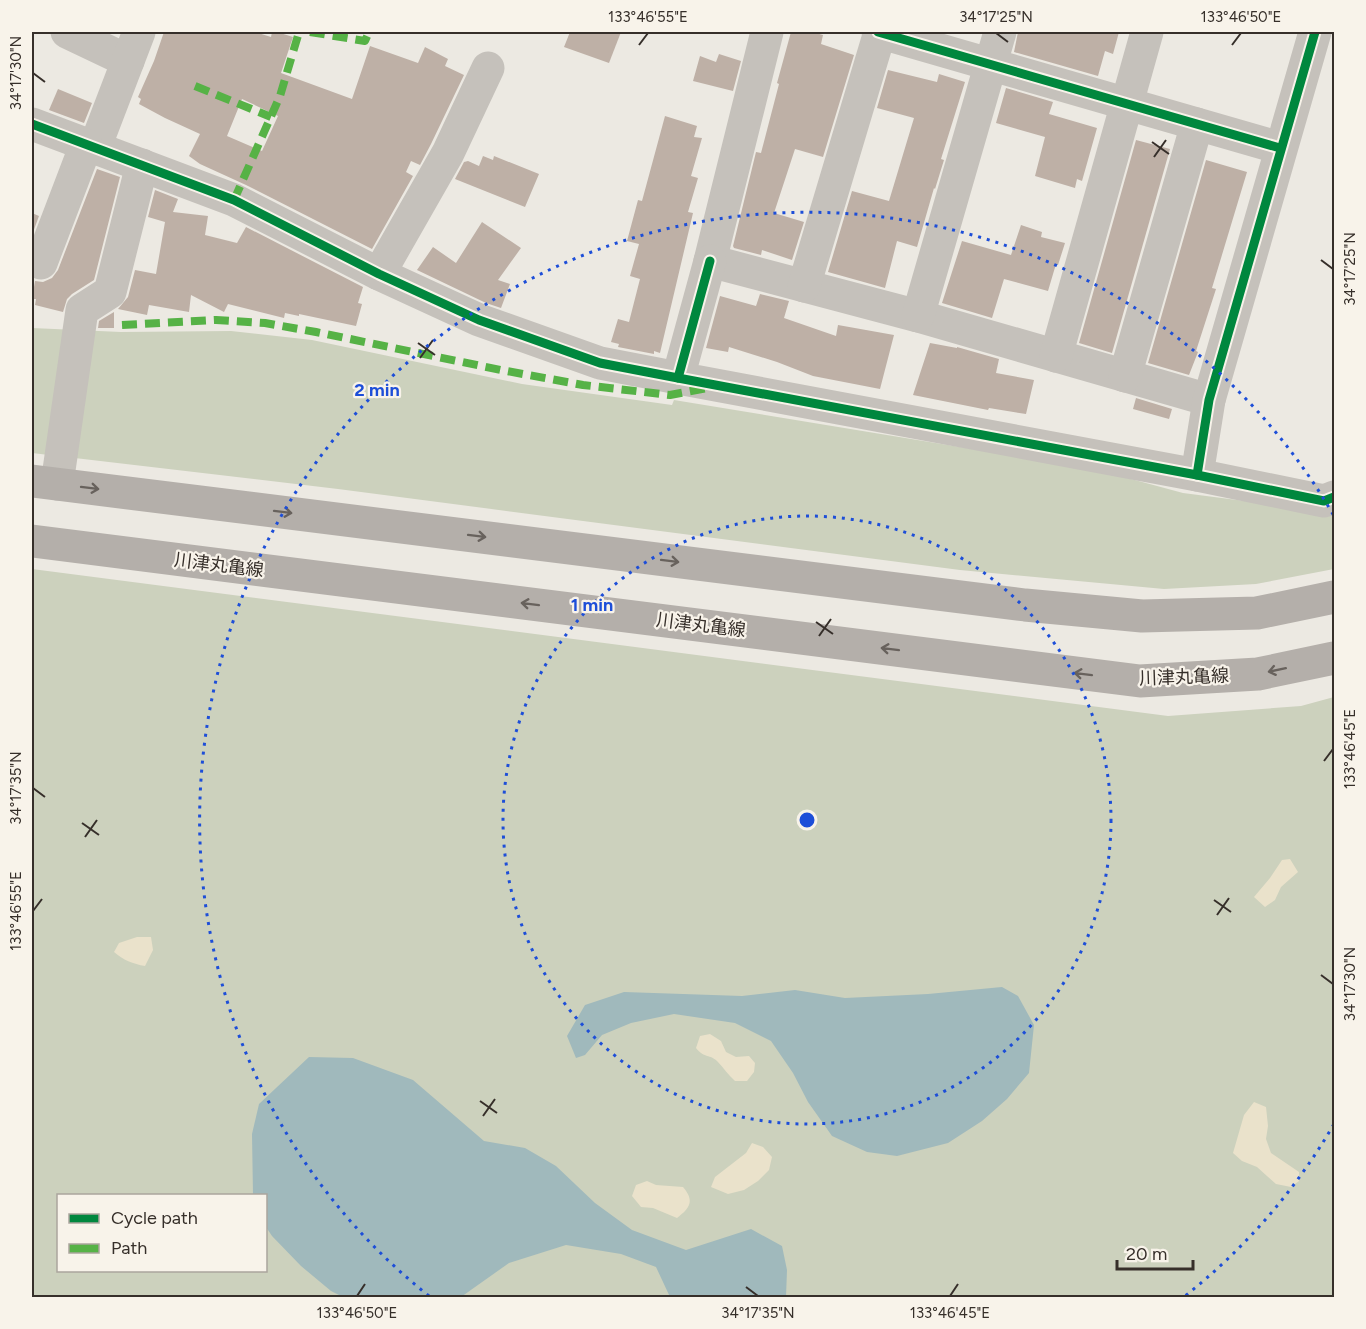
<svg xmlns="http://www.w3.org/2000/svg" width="1366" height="1329" font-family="Figtree,'Noto Sans JP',sans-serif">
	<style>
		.green { fill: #ccd1bd; fill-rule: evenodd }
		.sand { fill: #eae2cb }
		.water { fill: #a0b9bc }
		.building { fill: #beb0a6; fill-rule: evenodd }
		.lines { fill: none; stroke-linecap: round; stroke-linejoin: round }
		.minor { stroke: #c5c1bb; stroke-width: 33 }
		.major { stroke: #b4afaa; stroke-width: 33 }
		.quiet { stroke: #56b246; stroke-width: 8; stroke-dasharray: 15 8; stroke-linecap: butt }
		.cycleway-casing { stroke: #f8f3ea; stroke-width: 13 }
		.cycleway { stroke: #00873e; stroke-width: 9 }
		.oneway { stroke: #68625d }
		.ticks { fill: none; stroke: #362f2a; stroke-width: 2 }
		.ring { fill: none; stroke: #1d4ed8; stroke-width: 3; stroke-dasharray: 3 6 }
		.labels { text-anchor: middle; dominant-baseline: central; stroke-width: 4.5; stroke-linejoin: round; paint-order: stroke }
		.street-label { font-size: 18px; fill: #362f2a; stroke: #f8f3ea }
		.centre { fill: #1d4ed8; stroke: #f8f3ea; stroke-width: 3 }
		.ring-label { font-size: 18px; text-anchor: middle; font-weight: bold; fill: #1d4ed8; stroke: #f8f3ea; stroke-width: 4.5; stroke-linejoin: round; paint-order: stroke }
		.neatline { fill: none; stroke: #362f2a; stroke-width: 2 }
		.ticks-label { font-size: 15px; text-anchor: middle; fill: #362f2a }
	</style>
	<rect width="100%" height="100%" fill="#ece9e2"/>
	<g class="green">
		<path d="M32,328L121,332L231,331L312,340L522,384L672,405L674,400L1094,469L1183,493L1291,507L1334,505V569L1256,584L1164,589L960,570L338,489L32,453Z"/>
		<path d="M32,569L1168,716L1301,706L1334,697V1297L32,1298ZM58,1196H266V1270H58Z"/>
	</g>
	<g class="sand">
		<path d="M1290,859L1298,872L1281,887L1275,900L1265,907L1254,897L1270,878L1282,860Z"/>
		<path d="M137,937H151L153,950L145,966C133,964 123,960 114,952L119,943Z"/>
		<path d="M710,1034L721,1041L726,1052L736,1057L749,1056L755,1063L754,1072L747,1081H735C728,1075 724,1068 717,1061C710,1054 705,1059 696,1048L700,1036Z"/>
		<path d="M1254,1102L1266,1107L1268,1126L1266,1139L1271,1153L1299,1172V1181L1291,1187L1276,1184L1257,1167L1242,1161L1233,1153L1244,1115Z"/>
		<path d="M752,1143L763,1147L772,1157L769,1170L758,1181L744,1190L728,1194L711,1187L715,1177L746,1153Z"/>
		<path d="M647,1181L656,1185L683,1187C695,1201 690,1208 677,1218L653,1208L641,1207L632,1196L636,1185Z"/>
	</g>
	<g class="water">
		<path d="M1002,987L1018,996L1034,1025L1029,1073L1007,1099L982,1121L948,1143L897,1156L867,1152L832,1136L808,1102L793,1073L771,1041L735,1023L674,1014L631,1023L602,1035L585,1055L576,1058L567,1036L585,1005L624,992L742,996L795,990L845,998L928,994Z"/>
		<path d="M309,1057L353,1058L413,1080L484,1141L525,1148L556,1166L595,1203L632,1230L686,1250L751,1229L782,1246L787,1270L786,1297H670L656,1267L621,1254L566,1245L509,1263L461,1297H343L331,1291L301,1266L272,1236L266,1227V1196L253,1195L252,1134L259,1104Z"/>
	</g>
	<g class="building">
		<path d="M164,32H255L271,37L272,32H277L293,37L281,73L352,99L370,46L418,63L425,47L448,59L445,66L464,75L431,144L420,165L411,161L406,172L413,176L372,249L246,185L200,164L189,156L200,134L165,118L139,104L141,99L138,97L154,61ZM242,99L278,116L262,151L227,136Z"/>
		<path d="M570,32H621L609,63L564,47Z"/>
		<path d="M791,32H812L823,35L821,44L854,55L823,157L795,149L774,213L804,222L792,260L762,250L761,255L734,248L733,246L756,152L761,153L779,84L777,83Z"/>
		<path d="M1018,32H1119L1113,54L1105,51L1098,76L1014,52Z"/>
		<path d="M719,54L741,61L733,91L693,81L700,56L716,62Z"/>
		<path d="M888,70L937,82L939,74L965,82L941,159L944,160L935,189L934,188L917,247L897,241L885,288L828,272L852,191L889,201L914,118L877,108Z"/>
		<path d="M1006,88L1053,102L1049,114L1097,128L1082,181L1077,179L1075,188L1035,176L1045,137L996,123Z"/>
		<path d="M58,89L92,103L84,123L49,110Z"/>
		<path d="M665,116L697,126L694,137L702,138L691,176L698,178L688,212L693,213L660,353L654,351V354L618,347L619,344L611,342L618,319L629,322L640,279L630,276L639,244L627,241L638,200L642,201Z"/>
		<path d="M1136,140L1170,149L1112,353L1079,343Z"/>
		<path d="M483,156L493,160L494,156L539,174L525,207L455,179L464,162L468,161L479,166Z"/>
		<path d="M1206,160L1247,172L1212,288L1216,289L1196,351L1198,352L1189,375L1148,363Z"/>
		<path d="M97,169L120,177L94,280L72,294L67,299L63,312L35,305L36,299H32L35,281L43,282L52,278L58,270Z"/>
		<path d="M155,190L178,199L173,212L208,216L205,235L237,243L246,227L363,287L358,303L362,304L356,326L299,314V316L285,313L284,318L228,304L224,312L191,295L189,312L149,305L147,315L118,309L128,297L135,270L156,274L165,222L148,217Z"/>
		<path d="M32,213L39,216L32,235Z"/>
		<path d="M482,222L521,248L498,280L510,284L501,308L486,303L417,270L433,247L456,263Z"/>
		<path d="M1021,225L1042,232L1041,237L1065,243L1058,265L1056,264L1048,291L1004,279L992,318L942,303L962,241L1011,255Z"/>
		<path d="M760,294L789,301L784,318L836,336L838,325L894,335L880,389L813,376L777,362L729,347L728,352L706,348L720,296L756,306Z"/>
		<path d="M114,312V328H98L99,321Z"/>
		<path d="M930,343L957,348V347L999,359L996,373L1034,380L1026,414L989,408L988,410L913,395Z"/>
		<path d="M1136,398L1172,409L1169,419L1133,409Z"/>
	</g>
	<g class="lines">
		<g class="minor">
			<path d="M67,32L128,61"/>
			<path d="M767,32L710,261L918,316L1209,400"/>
			<path d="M878,32L1280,148"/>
			<path d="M32,124L234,200L379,274L479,320L600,363L678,378"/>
			<path d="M95,147L139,32"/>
			<path d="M710,261L678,378L1197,475L1324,501L1334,497"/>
			<path d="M41,263L86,145"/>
			<path d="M379,274L448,153L488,68"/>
			<path d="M804,286L880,32"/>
			<path d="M918,316L1000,32"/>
			<path d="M1056,356L1147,32"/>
			<path d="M1125,376L1197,124"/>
			<path d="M1197,475L1209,400L1315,32"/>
			<path d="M57,484L82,310L110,292L142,165"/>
		</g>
		<g class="major">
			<path d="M32,481L1025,605L1142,616L1257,613L1334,597"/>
			<path d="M32,541L1140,681L1258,674L1334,658"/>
		</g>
		<g class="quiet">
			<path d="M310,32L365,41L369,32"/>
			<path d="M195,86L271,117"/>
			<path d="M234,200L280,96L299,32"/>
			<path d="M122,325L216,320L265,323L316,332L501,370L583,385L670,395L707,388"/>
		</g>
		<g class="cycleway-casing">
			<g id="cycleway">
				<path d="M878,32L1280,148"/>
				<path d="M32,124L234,200L379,274L479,320L600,363L678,378"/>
				<path d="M710,261L678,378L1197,475L1324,501L1334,497"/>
				<path d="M1197,475L1209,400L1315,32"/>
			</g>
		</g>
		<use href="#cycleway" class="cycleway"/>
	</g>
	<defs><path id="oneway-shaft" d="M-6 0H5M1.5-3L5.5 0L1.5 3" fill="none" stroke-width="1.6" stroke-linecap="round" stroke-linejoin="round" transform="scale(1.5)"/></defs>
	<g class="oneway">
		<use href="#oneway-shaft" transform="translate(90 488) rotate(7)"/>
		<use href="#oneway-shaft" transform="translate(283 512) rotate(7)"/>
		<use href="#oneway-shaft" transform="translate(477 536) rotate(7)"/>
		<use href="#oneway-shaft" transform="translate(670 561) rotate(7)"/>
		<use href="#oneway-shaft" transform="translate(530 604) rotate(-173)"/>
		<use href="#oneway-shaft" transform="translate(890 649) rotate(-173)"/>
		<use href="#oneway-shaft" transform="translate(1277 670) rotate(168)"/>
		<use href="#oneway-shaft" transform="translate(1083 674) rotate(-173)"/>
	</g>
	<path class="ticks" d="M996,33L1008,42M639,45L648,33M1232,45L1241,33M33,73L45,82M1152,142L1169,154M1154,157L1166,140M1321,260L1333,269M418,343L435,355M420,358L433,340M816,622L833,634M819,636L831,619M1324,761L1333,749M33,788L45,797M82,823L99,835M85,837L97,820M1214,900L1231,912M33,911L42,899M1217,915L1229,898M1321,975L1333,984M480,1101L497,1113M483,1116L495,1099M746,1287L758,1296M357,1296L365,1284M950,1296L958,1284"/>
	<g class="ring">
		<circle cx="807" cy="820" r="304"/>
		<path d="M1334 1124A608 608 0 0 1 1185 1296M429 1296A608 608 0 1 1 1334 516"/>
	</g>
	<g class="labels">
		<g class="street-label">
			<text transform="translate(219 565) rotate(7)">川津丸亀線</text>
			<text transform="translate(701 625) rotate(7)">川津丸亀線</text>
			<text transform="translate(1184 677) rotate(-2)">川津丸亀線</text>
		</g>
	</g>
	<circle cx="807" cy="820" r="9" class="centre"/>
	<g class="ring-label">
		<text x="377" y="396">2 min</text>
		<text x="592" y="611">1 min</text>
	</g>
	<rect width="1366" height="1329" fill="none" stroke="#f8f3ea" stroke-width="66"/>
	<rect x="57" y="1194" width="210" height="78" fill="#f8f3ea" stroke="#aaa59d" stroke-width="1.5"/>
	<rect x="69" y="1214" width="30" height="9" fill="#00873e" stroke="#aaa59d" stroke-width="1.5"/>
	<text x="111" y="1224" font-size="18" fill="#362f2a">Cycle path</text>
	<rect x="69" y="1244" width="30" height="9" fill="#56b246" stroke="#aaa59d" stroke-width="1.5"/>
	<text x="111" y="1254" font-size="18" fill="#362f2a">Path</text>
	<path d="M1117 1260v9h76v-9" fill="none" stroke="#362f2a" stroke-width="3"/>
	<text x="1126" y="1260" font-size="18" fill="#362f2a" stroke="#f8f3ea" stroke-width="4.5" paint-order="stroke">20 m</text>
	<rect x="33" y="33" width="1300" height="1263" class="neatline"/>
	<g class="ticks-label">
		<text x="648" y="22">133°46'55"E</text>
		<text x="996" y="22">34°17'25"N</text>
		<text x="1241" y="22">133°46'50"E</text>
		<text transform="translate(16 73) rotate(-90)" y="5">34°17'30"N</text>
		<text transform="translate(1350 269) rotate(-90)" y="5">34°17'25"N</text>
		<text transform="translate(1350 749) rotate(-90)" y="5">133°46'45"E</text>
		<text transform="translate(16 788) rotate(-90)" y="5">34°17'35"N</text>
		<text transform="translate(16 911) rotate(-90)" y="5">133°46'55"E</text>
		<text transform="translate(1350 984) rotate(-90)" y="5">34°17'30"N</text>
		<text x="357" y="1318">133°46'50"E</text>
		<text x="758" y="1318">34°17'35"N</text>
		<text x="950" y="1318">133°46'45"E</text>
	</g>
</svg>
